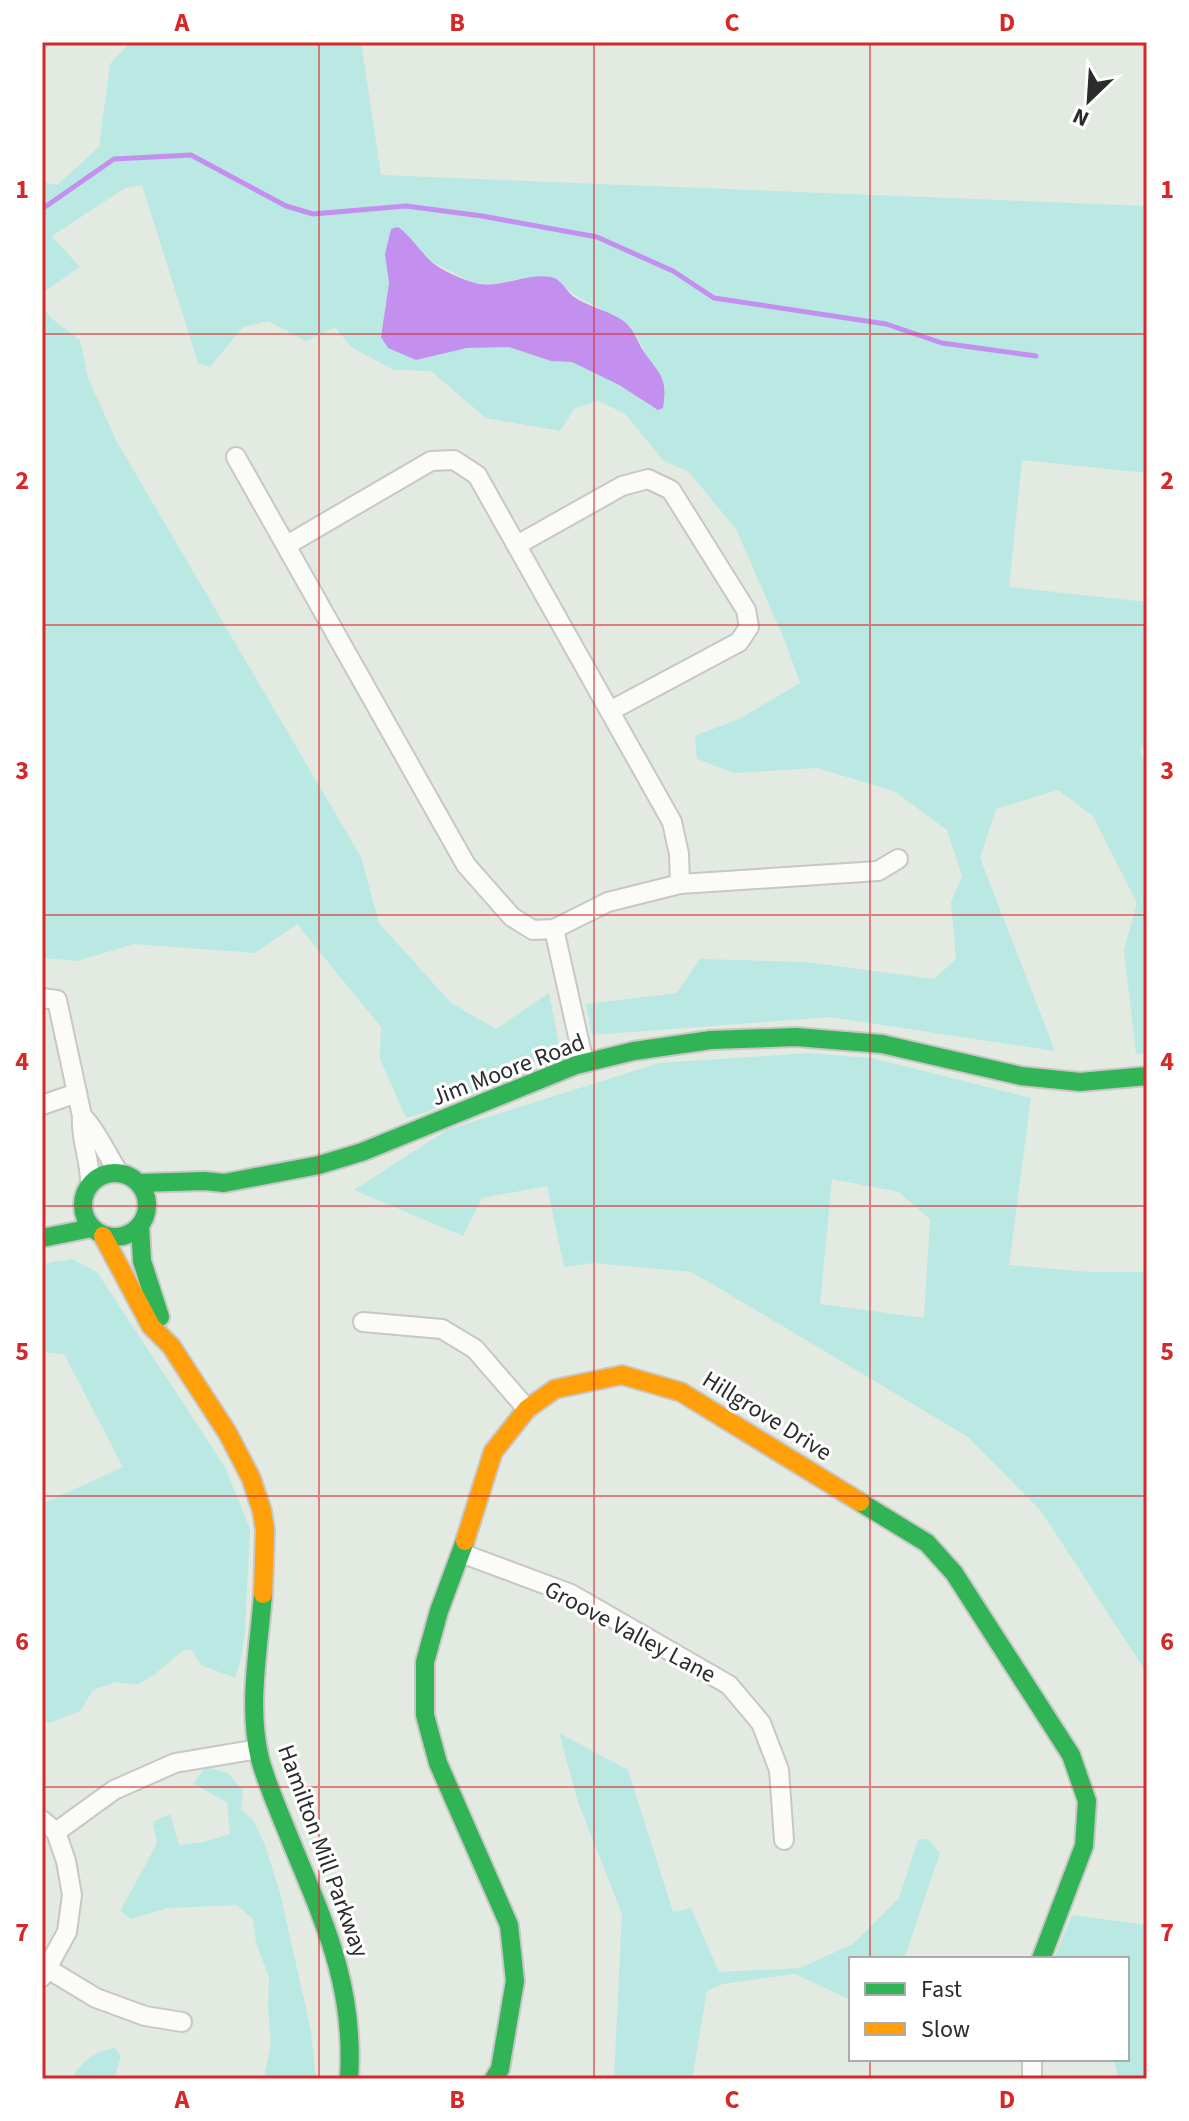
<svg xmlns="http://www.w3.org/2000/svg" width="1189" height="2121" font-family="'Source Sans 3',sans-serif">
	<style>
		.green { fill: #b9e9e2; fill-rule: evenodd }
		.water { fill: #c490f0 }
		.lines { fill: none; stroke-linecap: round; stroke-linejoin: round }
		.stream { stroke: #c490f0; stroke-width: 5 }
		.street-casing { stroke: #c8c7c6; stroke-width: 22 }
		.fast-casing { stroke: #c8c7c6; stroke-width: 22 }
		.slow-casing { stroke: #c8c7c6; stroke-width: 22 }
		.street { stroke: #fbfcfa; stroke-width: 18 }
		.fast { stroke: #30b455; stroke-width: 18 }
		.slow { stroke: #ff9f0a; stroke-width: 18 }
		.grid { fill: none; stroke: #d62828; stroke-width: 2; stroke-opacity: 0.55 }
		.labels { text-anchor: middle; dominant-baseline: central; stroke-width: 6; stroke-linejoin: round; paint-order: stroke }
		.street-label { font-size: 24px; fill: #2c2c2c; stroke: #fff }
		.neatline { fill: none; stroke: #d62828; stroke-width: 3 }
		.grid-label { font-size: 26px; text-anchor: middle; font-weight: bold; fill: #d62828 }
	</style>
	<rect width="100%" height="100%" fill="#e3eae1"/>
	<g class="green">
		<path d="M131,42H361L381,175L1147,206V473L1022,460L1009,587L1147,602V746L1140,748L1147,770V1053L1136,1054L1124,950L1137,903L1093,816L1058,790L996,809L980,858L1055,1051L830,1017L592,1035L586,1004L677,993L700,959L806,962L934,979L956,959L951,902L962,876L947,830L894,791L817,768L734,773L697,759L695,736L741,718L800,683L785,641L736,529L689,472L663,460L625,414L599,401L575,408L560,431L486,418L431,371L394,370L351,347L335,327L306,341L268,321L243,327L210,367L198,363L142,185L125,188L52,236L80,267L42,293V182L57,185L99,147L110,64ZM385,254L426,255L434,263L474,283L496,284L527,277L561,282C578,302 597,305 619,319C648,336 651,380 658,410L619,385L572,362L551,361L509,347L467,348L416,360L381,337L389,283Z"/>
		<path d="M42,306L51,318L80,340L88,378L117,442L361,857L379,923L451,1003L496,1029L549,993L560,1050L427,1112L406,1118L380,1059L381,1027L297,924L255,953L134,944L77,961L42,958Z"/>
		<path d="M809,1053L872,1058L1031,1098L1009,1265L1089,1272H1147V1673L1041,1511L968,1437L692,1272L593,1263L564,1267L547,1186L482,1198L463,1236L354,1190L447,1130L659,1063ZM832,1179L899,1192L930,1219L924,1318L820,1304Z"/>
		<path d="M72,1259L97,1272L225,1467L250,1529L245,1632L241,1659L235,1678L201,1665L191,1649L182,1651L154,1675L137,1685L116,1682L93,1690L80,1711L49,1723L42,1721V1504L123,1467L64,1354L42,1352V1264Z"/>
		<path d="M559,1733L628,1770L673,1912L691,1908L719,1972L800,1968L853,1944L899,1898L918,1840L928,1839L940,1853L904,1959H851V2000L795,1974L723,1984L707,1991L692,2079H614L622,1914L578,1802Z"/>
		<path d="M206,1767L228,1773L243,1790L241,1810L253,1820L265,1845L280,1893L311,2031L316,2079H264L271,2042L268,2009L269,1977L256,1943L253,1919L237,1905L168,1908L131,1919L120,1911L157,1844L153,1822L170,1814L179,1845L204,1842L230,1834L227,1802L193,1784Z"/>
		<path d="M1072,1915L1147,1925V2079H1118L1114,2059H1127V1959H1054Z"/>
		<path d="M115,2048L121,2056L114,2079H72C80,2062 97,2050 115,2048Z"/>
	</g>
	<path class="water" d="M398,227C413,238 420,252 433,263C443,271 459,278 472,282C498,291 524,272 551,277C562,279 566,291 574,297C588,306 605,310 619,318C634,327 636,339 644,352C660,375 668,377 663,408L658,410L619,385L572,362L551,361L509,347L467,348L416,360L388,348L381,337L389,283L385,254L391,229Z"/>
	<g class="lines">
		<path class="stream" d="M42,209L114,159L191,155L286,206L313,214L406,206L482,216L597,237L673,271L714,298L886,324L942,343L1036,356"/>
		<g class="street-casing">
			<g id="street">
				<path d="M236,457L466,865L512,917L533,930L554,929L608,902L680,884L878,871L898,859"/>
				<path d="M287,545L431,461L454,460L477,475L672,822L679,854L680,884"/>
				<path d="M517,545L622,486L648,479L671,490L746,610L749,627L739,642L610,711"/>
				<path d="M554,929L584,1063"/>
				<path d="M42,998L57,1000L82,1116C80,1139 91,1161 90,1185"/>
				<path d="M42,1105L77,1093"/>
				<path d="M84,1118C97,1131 108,1157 119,1173"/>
				<path d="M363,1322L442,1329L475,1349L527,1409"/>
				<path d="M461,1553L571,1594L729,1685L761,1723L779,1770L784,1840"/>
				<path d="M42,1820L56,1832L66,1861L72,1895L67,1932L42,1977"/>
				<path d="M56,1832L114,1790L175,1763L258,1749"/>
				<path d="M48,1969L96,1998L145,2016L182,2022"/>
				<path d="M1032,2079V2059"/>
			</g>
		</g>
		<g class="fast-casing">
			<g id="fast">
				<circle cx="115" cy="1205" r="32"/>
				<path d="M139,1183L205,1181L224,1183L319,1165L362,1152L576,1065L634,1051L711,1040L796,1037L882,1044L1021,1076L1080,1082L1147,1076"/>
				<path d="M140,1226L142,1261L160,1317"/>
				<path d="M42,1238L92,1228"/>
				<path d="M860,1502L927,1543L954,1573L1071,1755L1087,1801L1084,1846L1041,1959"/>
				<path d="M465,1541L439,1611L425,1662V1715L438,1763L509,1925L515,1981L500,2069L494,2079"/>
				<path d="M263,1594C259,1648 247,1706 260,1759C268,1788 281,1816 292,1844C326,1926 355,1989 349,2079"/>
			</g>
		</g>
		<g class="slow-casing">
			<g id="slow">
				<path d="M103,1236L151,1326L171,1346L227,1432L251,1478L262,1511L265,1530L263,1594"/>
				<path d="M465,1541L493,1452L527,1409L555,1389L622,1375L681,1392L860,1502"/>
			</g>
		</g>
		<use href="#street" class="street"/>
		<use href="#fast" class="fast"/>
		<use href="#slow" class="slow"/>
	</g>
	<path class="grid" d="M319,42V2079M594,42V2079M870,42V1959M42,334H1147M42,625H1147M42,915H1147M42,1206H1147M42,1496H1147M42,1787H1147M870,2059V2079"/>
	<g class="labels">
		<g class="street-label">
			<text transform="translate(508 1070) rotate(-21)">Jim Moore Road</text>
			<text transform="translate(767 1416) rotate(32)">Hillgrove Drive</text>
			<text transform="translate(630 1632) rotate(28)">Groove Valley Lane</text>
			<text transform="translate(323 1851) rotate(70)">Hamilton Mill Parkway</text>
		</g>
	</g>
	<rect width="1189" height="2121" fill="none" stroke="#ffffff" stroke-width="88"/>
	<rect x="849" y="1957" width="280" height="104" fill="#ffffff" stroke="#ababab" stroke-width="2"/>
	<rect x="865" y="1983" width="40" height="12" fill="#30b455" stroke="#ababab" stroke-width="2"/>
	<text x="921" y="1997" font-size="24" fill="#2c2c2c">Fast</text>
	<rect x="865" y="2023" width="40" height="12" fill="#ff9f0a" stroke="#ababab" stroke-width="2"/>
	<text x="921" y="2037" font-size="24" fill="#2c2c2c">Slow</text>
	<g transform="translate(1089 100) rotate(205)" stroke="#ffffff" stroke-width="6" paint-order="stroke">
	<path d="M0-6L14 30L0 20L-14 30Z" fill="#2c2c2c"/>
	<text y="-12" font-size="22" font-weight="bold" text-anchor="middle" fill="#2c2c2c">N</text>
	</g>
	<rect x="44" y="44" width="1101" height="2033" class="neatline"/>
	<g class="grid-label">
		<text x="182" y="31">A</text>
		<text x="457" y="31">B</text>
		<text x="732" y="31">C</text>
		<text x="1007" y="31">D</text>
		<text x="22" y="198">1</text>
		<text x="1167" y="198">1</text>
		<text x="22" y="489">2</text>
		<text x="1167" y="489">2</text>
		<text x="22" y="779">3</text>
		<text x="1167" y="779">3</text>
		<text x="22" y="1070">4</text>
		<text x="1167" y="1070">4</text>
		<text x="22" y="1360">5</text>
		<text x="1167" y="1360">5</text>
		<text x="22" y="1650">6</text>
		<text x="1167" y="1650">6</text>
		<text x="22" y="1941">7</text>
		<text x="1167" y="1941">7</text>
		<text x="182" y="2108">A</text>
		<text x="457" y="2108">B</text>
		<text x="732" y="2108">C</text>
		<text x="1007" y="2108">D</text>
	</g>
</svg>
